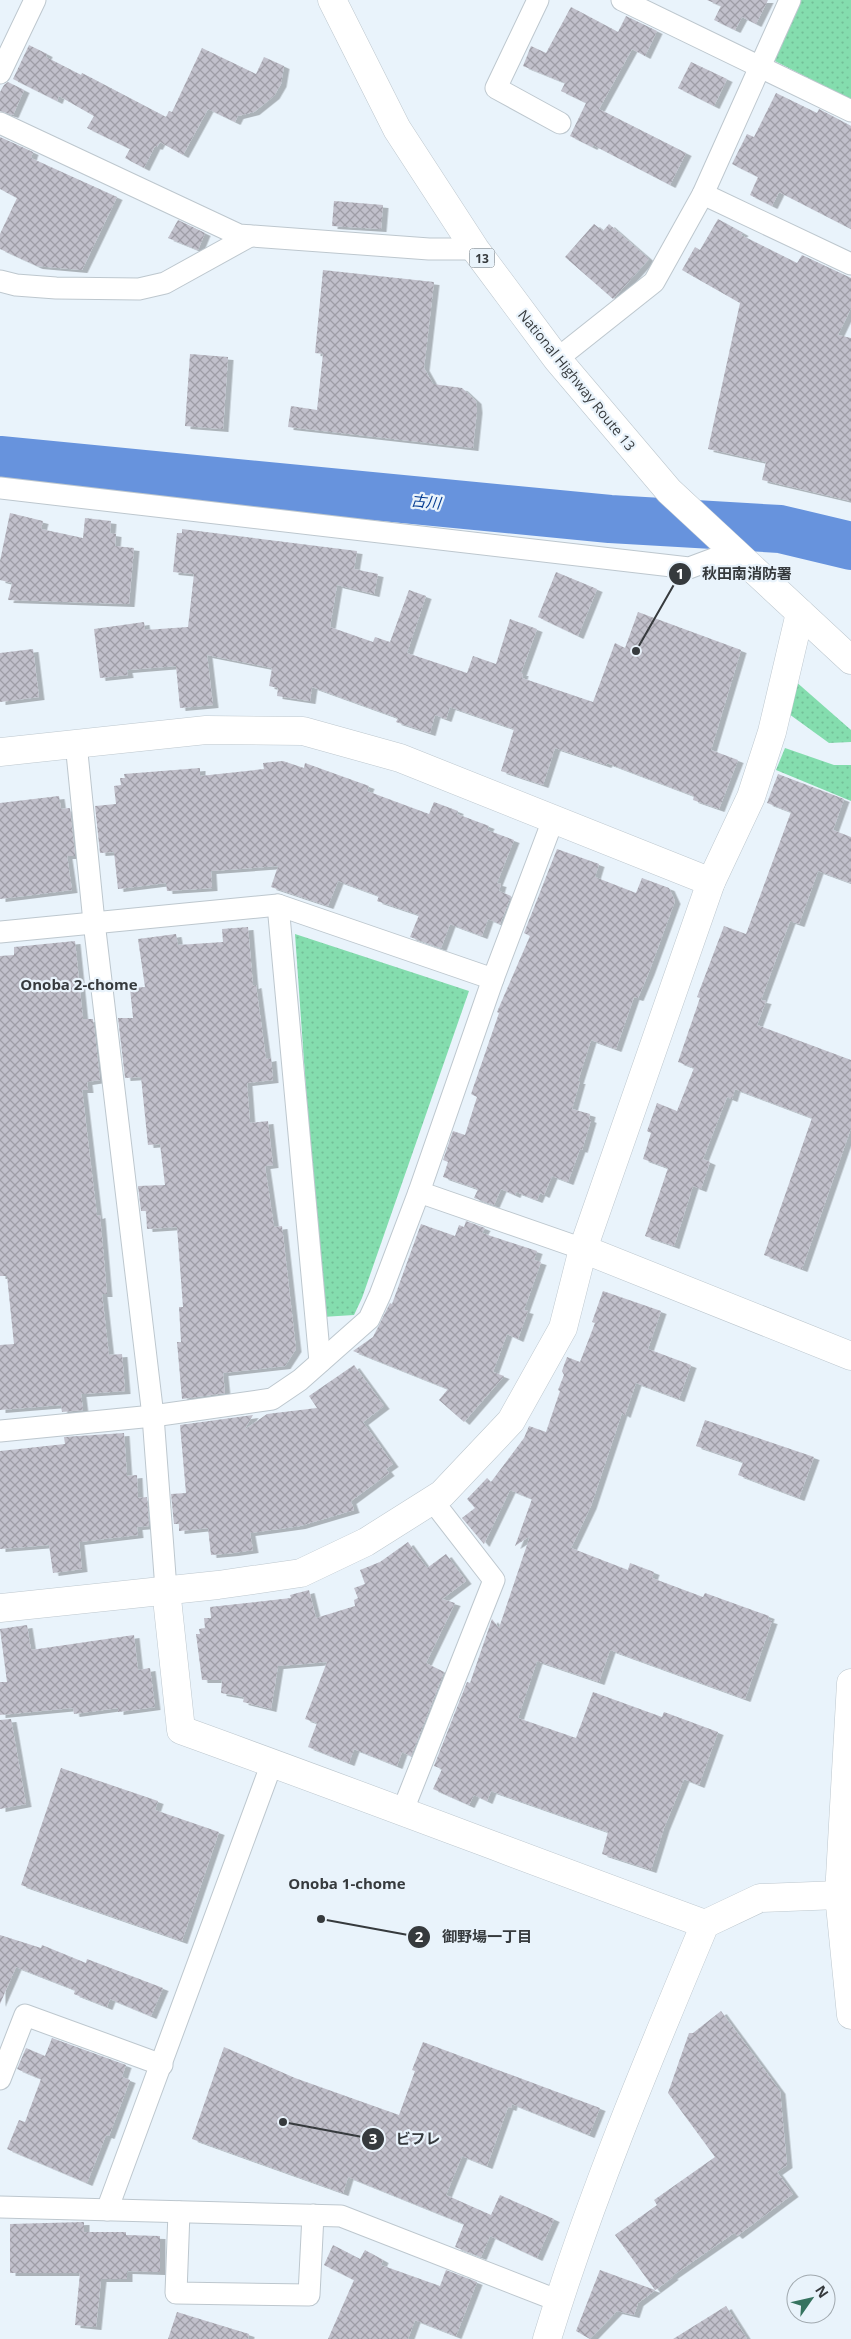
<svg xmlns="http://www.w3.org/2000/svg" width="851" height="2339" font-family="'Open Sans','Noto Sans JP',sans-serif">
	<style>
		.green { fill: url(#green-dots) }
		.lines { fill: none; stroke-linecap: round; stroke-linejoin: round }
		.river { stroke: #6793dd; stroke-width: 48 }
		.building { fill: url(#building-cross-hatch); filter: url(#shadow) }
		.minor-casing { stroke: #bdc7ce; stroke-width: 23 }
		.tertiary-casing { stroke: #bdc7ce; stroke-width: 29 }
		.primary-casing { stroke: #bdc7ce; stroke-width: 29 }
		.trunk-casing { stroke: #bdc7ce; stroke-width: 29 }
		.minor { stroke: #fff; stroke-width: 21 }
		.tertiary { stroke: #fff; stroke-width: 28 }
		.primary { stroke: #fff; stroke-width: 28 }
		.trunk { stroke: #fff; stroke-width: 28 }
		.labels { text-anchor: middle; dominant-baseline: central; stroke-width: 4.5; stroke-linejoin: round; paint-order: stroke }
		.shield { fill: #e9f3fb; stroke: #6c7276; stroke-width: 1 }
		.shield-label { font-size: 12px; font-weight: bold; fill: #363a3d }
		.street-label { font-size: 14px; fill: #363a3d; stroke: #e9f3fb }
		.water-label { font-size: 15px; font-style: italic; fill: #063d92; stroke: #e9f3fb }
		.neighbourhood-label { font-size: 15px; font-weight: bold; fill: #363a3d; stroke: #e9f3fb }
		.leader { fill: none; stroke: #363a3d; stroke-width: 2 }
		.callout-dot { fill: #363a3d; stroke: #e9f3fb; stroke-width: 2 }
		.mark-label { font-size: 15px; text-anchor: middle; font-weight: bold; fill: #fff }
		.callout-label { font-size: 15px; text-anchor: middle; font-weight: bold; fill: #363a3d; stroke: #e9f3fb; stroke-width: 4.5; stroke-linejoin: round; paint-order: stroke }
	</style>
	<defs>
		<pattern id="green-dots" width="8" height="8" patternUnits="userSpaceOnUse" patternTransform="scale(1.25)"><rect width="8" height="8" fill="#84ddae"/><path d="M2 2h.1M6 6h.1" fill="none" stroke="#73be97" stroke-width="1.8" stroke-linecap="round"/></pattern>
		<pattern id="building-cross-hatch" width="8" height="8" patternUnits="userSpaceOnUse" patternTransform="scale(1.25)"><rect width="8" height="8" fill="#c1c0cb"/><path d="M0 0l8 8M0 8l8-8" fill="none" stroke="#9e9da6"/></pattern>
		<filter id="shadow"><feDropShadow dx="5.5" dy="3" stdDeviation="0" flood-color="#0004"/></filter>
	</defs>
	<rect width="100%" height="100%" fill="#e9f3fb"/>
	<g class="green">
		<path d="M800,0H851V100L771,59Z"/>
		<path d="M794,680L851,730V742L829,743L789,714Z"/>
		<path d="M785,748L834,765H851V801L776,770Z"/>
		<path d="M295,934L469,991L362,1298L354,1315L322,1317Z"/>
	</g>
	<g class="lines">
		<path class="river" d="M0,460L610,519L780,529L851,546"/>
	</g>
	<g class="building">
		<path d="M707,0H768L756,24L742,17L735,30L714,20L721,6Z"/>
		<path d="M571,7L618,32L626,16L657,31L645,56L632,49L599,109L686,153L670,185L593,145L592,147L570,136L586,103L561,91L565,83L523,66L531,46L546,53Z"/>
		<path d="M29,45L47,54L46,57L81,75L82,73L166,117L169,111L172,112L202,48L256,74L264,57L284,66L281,84L274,96L254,112L238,116L235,122L208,109L183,155L160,142L157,147L155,146L144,168L125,158L130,149L87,128L94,116L59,96L57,101L13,79Z"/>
		<path d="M691,62L727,79L714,106L678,88Z"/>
		<path d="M8,82L24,90L13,115L0,111V92L4,85Z"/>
		<path d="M776,93L817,113L819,109L851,126V229L779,192L772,206L750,195L758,177L732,164L747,134L754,137Z"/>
		<path d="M0,137L33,152L31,158L117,197L82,270L37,266L0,249V234L17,198L0,189Z"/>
		<path d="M334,201L383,205L381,229L332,226Z"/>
		<path d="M718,219L743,233L741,235L797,263L802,255L851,278V308L838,335L851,338V501L762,480L766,462L708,449L740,303L682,270L695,247L700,250Z"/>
		<path d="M178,220L205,233L198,250L168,238Z"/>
		<path d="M594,224L603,231L609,224L649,259L613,299L565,257Z"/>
		<path d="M323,270L434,282L424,368L433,384L462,388L476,401L477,410L473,448L288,427L291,406L317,410L323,354L315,353Z"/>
		<path d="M190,354L228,357L223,429L185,426Z"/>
		<path d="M10,513L43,521L41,529L83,538L85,518L111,521L110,533L116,534L115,546L134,548L129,604L8,600L12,583L0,580V561Z"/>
		<path d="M182,529L357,551L354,569L378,574L374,594L337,585L330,627L373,642L375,637L390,642L409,590L426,596L407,653L467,673L473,656L496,664L510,619L537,629L521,673H523L522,678L593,702L615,643L625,648L638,612L741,650L711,750L738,760L719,809L693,800L694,796L607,763L606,765L555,748L543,785L501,771L514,729L450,707L446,719L435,715L430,733L396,722L398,718L312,687L310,701L277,696L278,688L269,686L272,668L207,655L213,705L180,708L176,666L127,670L128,675L100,678L94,629L144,622L145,630L188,627L194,574L173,572L177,533H182Z"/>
		<path d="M556,572L597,589L578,636L538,617Z"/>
		<path d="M33,649L39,697L0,702V653Z"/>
		<path d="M283,761L304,768L305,763L369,786L367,791L429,814L434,802L458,811L457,814L489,826L487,830L514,840L497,883L501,884L499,891L511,896L500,924L488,919L482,936L450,924L441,948L410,937L419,915L377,901L379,896L338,881L328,906L271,887L278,866L211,871L212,888L167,891L166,883L118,889L114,852L100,853L95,806L116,804L114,786L121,785L120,778H125L124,774L200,768V776L264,769L263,763Z"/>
		<path d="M778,774L844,799L833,830L851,837V883L818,871L799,924L790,921L761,1000L766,1001L757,1025L851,1060V1128L802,1269L764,1255L812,1118L735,1089L732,1099L727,1097L703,1159L710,1162L701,1189L693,1186L674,1246L645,1236L668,1168L643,1159L651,1133L647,1131L657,1103L677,1111L694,1068L678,1062L700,998L697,997L724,926L746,934L791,812L767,803Z"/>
		<path d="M59,796L61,809L70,808L75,856H67L72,890L0,899V803Z"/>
		<path d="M557,849L599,864L595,877L636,893L642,878L669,888L675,901L649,972L638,998L634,997L616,1049L591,1040L578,1081H580L572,1109L590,1114L589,1119L591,1120L582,1150L580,1149L568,1182L552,1176L544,1195L540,1193L537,1200L516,1192L515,1195L501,1189L494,1205L474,1198L478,1189L443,1177L448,1162L443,1160L453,1131L465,1135L477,1097L471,1094L499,1013L497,1012L530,936L524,933Z"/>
		<path d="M248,927L253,986L256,985L266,1059L271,1058L273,1080L247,1083L250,1123L268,1121L273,1165L265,1166L274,1227L282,1226L296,1349L285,1366L223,1373L225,1393L182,1399L177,1342H181L179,1307H183L177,1227L147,1229L146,1211H141L138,1186L165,1185L160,1144L148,1145L141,1077L125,1078L118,1018H133L130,988L145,987L138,939L176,934L178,945L223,942L222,929Z"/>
		<path d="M75,941L83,1019H93L100,1080L87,1082L88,1090H82L97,1216L100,1215L107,1294H102L109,1355L122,1354L125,1391L81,1394L83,1410L62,1412L61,1405L0,1410V1345L14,1344L7,1276H0V956L14,955V947Z"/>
		<path d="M466,1221L485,1228L482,1233L537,1251L534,1260L541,1262L524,1310L528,1311L518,1339L507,1334L493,1372L504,1376L464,1422L439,1400L448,1389L353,1351L373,1337L390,1303L392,1304L421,1224L455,1236L459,1225L464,1227Z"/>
		<path d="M603,1291L661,1311L648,1349L691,1365L679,1399L636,1383L625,1415L622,1413L591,1506L571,1548L628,1570L630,1563L654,1572L652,1578L703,1597L705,1593L769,1616L768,1620L772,1621L745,1699L610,1650L599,1682L537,1661L518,1718L576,1738L593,1692L662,1717L664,1712L718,1732L699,1785L684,1779L664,1828L651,1870L602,1854L608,1832L491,1791L487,1801L474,1795L469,1805L433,1789L442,1769L434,1766L467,1682L470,1683L492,1619L499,1628L530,1536L515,1546L532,1499L510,1490L484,1544L462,1518L475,1508L467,1499L487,1478L491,1482L524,1438L529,1426L546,1432L560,1391L558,1390L564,1375L562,1371L567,1357L580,1362L595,1323L592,1322Z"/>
		<path d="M354,1365L384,1406L363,1422L393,1464L386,1469L389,1473L351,1501L354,1510L300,1526L250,1533L253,1550L233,1553L211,1555L208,1528L179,1531V1524H174L171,1494L186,1493L180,1425L253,1415L244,1430L267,1414L317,1408L309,1396Z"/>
		<path d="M705,1420L814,1457L799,1498L738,1475L743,1462L696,1446Z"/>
		<path d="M124,1433L127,1476L137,1475L138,1498L147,1497L149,1526L137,1527L138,1535L79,1542L82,1569L53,1573L49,1545L0,1549V1451L65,1444L64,1437Z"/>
		<path d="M408,1542L427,1568L446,1554L466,1581L442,1599L455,1603L426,1663L444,1672L411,1756L402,1752L397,1766L354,1749L349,1763L308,1747L317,1723L305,1719L327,1662L278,1666L271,1709L243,1702L244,1697L221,1693L222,1680H202L196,1634H200L199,1629L205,1628L204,1618H211L210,1607L291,1598L290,1595L309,1590L316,1618L355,1606L354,1600L358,1598L354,1588L365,1584L360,1570L380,1562Z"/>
		<path d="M27,1625L31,1650L134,1635L138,1670L150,1668L155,1707L118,1712V1708L74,1714L73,1708L0,1715V1682H7L0,1629Z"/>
		<path d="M11,1719L26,1804L0,1809V1720Z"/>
		<path d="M61,1768L158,1801L155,1810L219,1832L182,1941L21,1885Z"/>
		<path d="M0,1935L41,1948L42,1945L86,1963L87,1959L163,1988L151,2016L110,1999L107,2007L74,1994L75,1990L16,1967L0,2004Z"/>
		<path d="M721,2011L780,2091L787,2165L777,2172L793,2194L737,2236L734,2233L672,2276L673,2277L638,2303L634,2315L617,2311L590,2339L576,2331L600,2270L655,2290L615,2235L657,2205L654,2200L715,2157L668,2093L689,2033H693Z"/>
		<path d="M52,2038L126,2065L122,2077L130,2080L109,2136L106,2135L87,2183L7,2149L19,2120L25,2122L41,2079L17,2069L26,2048L45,2056Z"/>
		<path d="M423,2042L600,2108L589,2135L512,2104L511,2108L508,2107L487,2166L462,2156L446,2195L491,2215L500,2195L554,2219L537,2258L490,2236L481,2257L455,2247L464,2224L348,2177L343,2193L192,2139L224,2047L295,2078L399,2115L415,2071L412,2070Z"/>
		<path d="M84,2222V2232H126V2235L160,2236V2272L127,2271V2279H101L96,2327L75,2325L80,2273H10V2224Z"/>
		<path d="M333,2245L360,2259L365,2250L383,2260L381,2265L440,2286L446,2270L477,2282L456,2336L415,2320L408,2339H328L354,2280L324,2265Z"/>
		<path d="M726,2306L747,2339H673Z"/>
		<path d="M177,2312L249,2334L248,2339H168Z"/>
	</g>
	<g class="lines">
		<g class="minor-casing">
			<g id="minor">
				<path d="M538,0L496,88L560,123"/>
				<path d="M622,0L851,111"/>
				<path d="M790,0L703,194L851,264"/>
				<path d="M0,73L35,0"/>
				<path d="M0,123L239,235L429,249H475"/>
				<path d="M0,281L16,285L56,288L139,289L165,283L250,236"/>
				<path d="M557,359L654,282L703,194"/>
				<path d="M0,488L689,568L732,552"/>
				<path d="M76,743L94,922L153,1416L166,1589"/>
				<path d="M278,905L320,1362"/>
				<path d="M0,932L278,905L493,979"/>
				<path d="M419,1192L583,1249"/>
				<path d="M0,1431L153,1416L272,1399L300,1380L369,1319L380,1295L419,1192L493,979L553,820"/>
				<path d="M403,1810L494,1580L432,1500"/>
				<path d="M0,2079L25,2015L162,2065"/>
				<path d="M0,2207L341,2216L559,2301"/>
				<path d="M107,2210L272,1763"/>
				<path d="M179,2212L176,2293L309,2295L313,2215"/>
			</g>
		</g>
		<g class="tertiary-casing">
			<g id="tertiary">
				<path d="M0,752L206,730L303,731L400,758L711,882"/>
				<path d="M583,1249L851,1356"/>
				<path d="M166,1589L181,1730C356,1793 530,1860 705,1924"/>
				<path d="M0,1608L218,1585L301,1573L366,1542L442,1494L511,1421L563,1328L583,1249L711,882L751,797L772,732L800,613"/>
				<path d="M547,2339C590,2198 648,2060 705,1924L760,1898L839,1895"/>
			</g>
		</g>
		<g class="primary-casing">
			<path id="primary" d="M851,1683L839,1895L851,2015"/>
		</g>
		<g class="trunk-casing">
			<path id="trunk" d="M332,0L397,129L475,249L557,359L669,491L851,660"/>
		</g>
		<use href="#minor" class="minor"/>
		<use href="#tertiary" class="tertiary"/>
		<use href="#primary" class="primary"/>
		<use href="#trunk" class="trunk"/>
	</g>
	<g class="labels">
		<rect class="shield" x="469.5" y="248.5" width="25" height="19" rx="4"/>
		<g class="shield-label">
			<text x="482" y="258">13</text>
		</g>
		<g class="street-label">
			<text transform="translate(577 380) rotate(51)">National Highway Route 13</text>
		</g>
		<g class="water-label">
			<text transform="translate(426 501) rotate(6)">古川</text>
		</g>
		<g class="neighbourhood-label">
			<text x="79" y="984">Onoba 2-chome</text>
			<text x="347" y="1883">Onoba 1-chome</text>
		</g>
	</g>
	<path class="leader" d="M636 651L680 574M321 1919L419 1937M283 2122L373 2139"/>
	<g class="callout-dot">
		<circle cx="636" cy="651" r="5"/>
		<circle cx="321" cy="1919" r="5"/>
		<circle cx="283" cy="2122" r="5"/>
		<circle cx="680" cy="574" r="12"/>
		<circle cx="419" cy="1937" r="12"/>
		<circle cx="373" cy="2139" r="12"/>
	</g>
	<g class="mark-label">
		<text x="680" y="579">1</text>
		<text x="419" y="1942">2</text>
		<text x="373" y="2144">3</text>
	</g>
	<g class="callout-label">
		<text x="747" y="579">秋田南消防署</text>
		<text x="487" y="1942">御野場一丁目</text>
		<text x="418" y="2144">ビフレ</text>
	</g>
	<g transform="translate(811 2299) rotate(56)"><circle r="24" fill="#e9f3fb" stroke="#a1a9af"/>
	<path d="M0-4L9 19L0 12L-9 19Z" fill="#36735f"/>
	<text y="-8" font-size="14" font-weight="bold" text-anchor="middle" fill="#363a3d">N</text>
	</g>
</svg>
